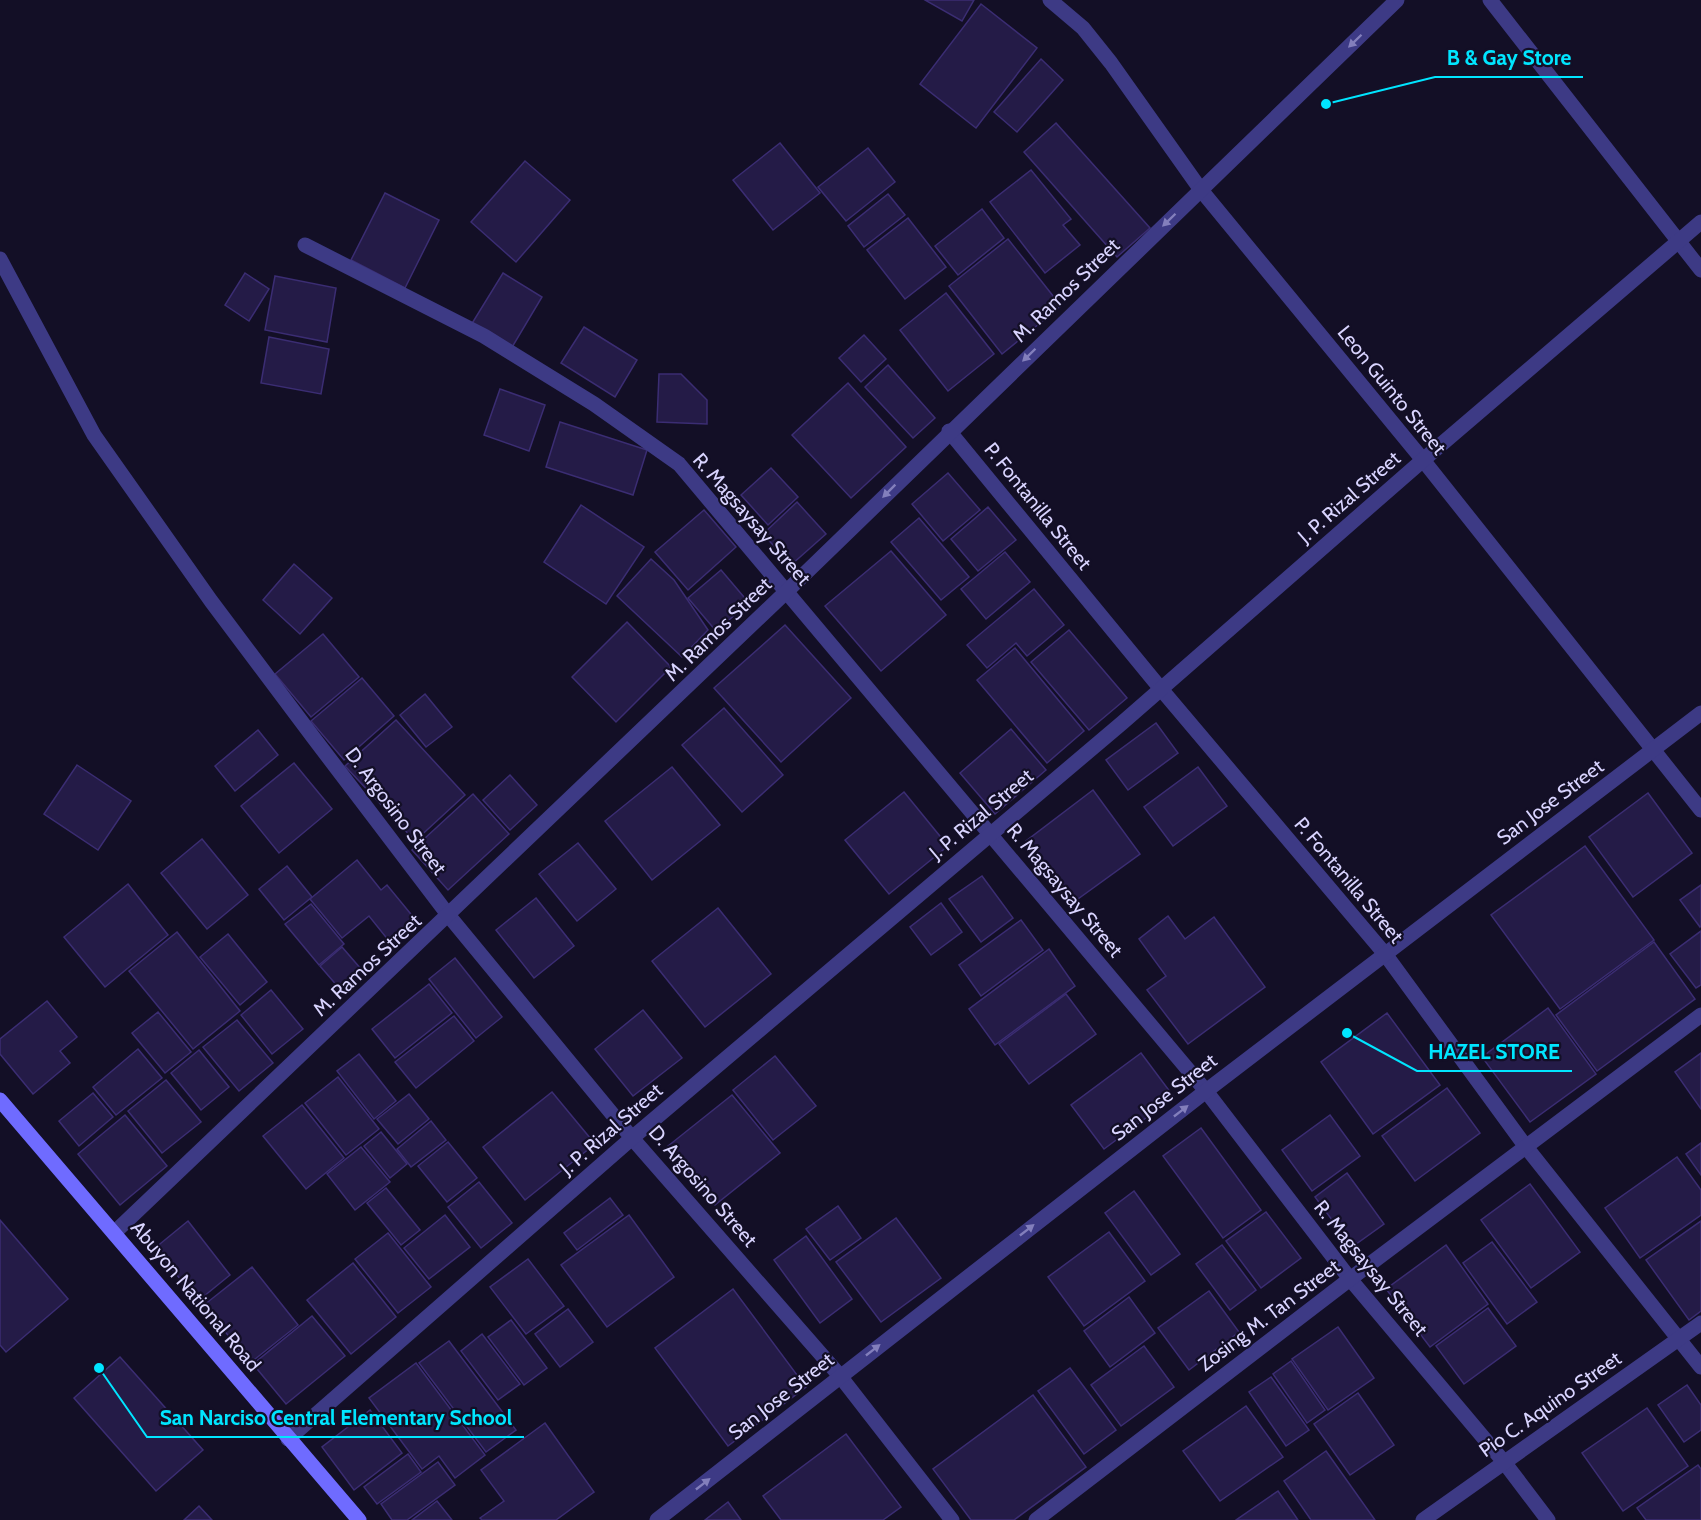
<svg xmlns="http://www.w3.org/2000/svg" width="1701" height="1520" font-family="Cabin,sans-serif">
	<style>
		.building { fill: #241b47; stroke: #3b2d73; stroke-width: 1.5 }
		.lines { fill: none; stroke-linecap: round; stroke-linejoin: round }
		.street { stroke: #3d3a85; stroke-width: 15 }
		.secondary { stroke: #6f6bff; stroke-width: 15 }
		.oneway { fill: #837fbc }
		.labels { text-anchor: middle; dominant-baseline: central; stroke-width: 4.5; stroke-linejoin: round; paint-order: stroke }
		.street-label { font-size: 20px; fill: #d9d4ff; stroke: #130f26 }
		.leader { fill: none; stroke: #00e5ff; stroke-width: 2 }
		.callout-dot { fill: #00e5ff; stroke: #130f26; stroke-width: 2 }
		.callout-label { font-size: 21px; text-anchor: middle; font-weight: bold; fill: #00e5ff; stroke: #130f26; stroke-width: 4.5; stroke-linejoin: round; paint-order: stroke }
	</style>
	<rect width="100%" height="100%" fill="#130f26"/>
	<g class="building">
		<path d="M925,0H974L962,21Z"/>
		<path d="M981,4L1037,48L976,128L920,84Z"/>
		<path d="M1041,59L1063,80L1017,132L994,112Z"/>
		<path d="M1056,123L1150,228L1117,257L1024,152Z"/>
		<path d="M780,143L820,193L773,230L733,180Z"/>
		<path d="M868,148L895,182L846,221L818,187Z"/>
		<path d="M525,161L570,200L516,262L471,222Z"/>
		<path d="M1031,170L1071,219L1063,225L1080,245L1045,273L990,202Z"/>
		<path d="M385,193L439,220L405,288L351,260Z"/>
		<path d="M888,194L905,215L864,247L848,226Z"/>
		<path d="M982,209L1004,238L958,275L935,246Z"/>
		<path d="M908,218L946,267L905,299L867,250Z"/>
		<path d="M1008,239L1061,306L1002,354L949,286Z"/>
		<path d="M245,273L269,289L249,321L225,305Z"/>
		<path d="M503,273L542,297L511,349L471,325Z"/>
		<path d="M275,276L336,288L327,342L265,330Z"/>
		<path d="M946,293L994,354L948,391L900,330Z"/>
		<path d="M584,327L637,360L615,397L561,363Z"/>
		<path d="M864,335L886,359L861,382L839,358Z"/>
		<path d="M269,337L329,349L321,394L261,383Z"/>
		<path d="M888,365L935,418L913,438L865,387Z"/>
		<path d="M659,374H681L707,400V424L657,422Z"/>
		<path d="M848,383L906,447L851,498L792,435Z"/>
		<path d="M500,389L545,405L529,451L484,435Z"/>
		<path d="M560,422L647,450L633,495L546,467Z"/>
		<path d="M771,468L798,497L768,525L741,495Z"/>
		<path d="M948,473L980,510L943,541L912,504Z"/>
		<path d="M797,502L826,534L791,565L763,534Z"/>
		<path d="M581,505L644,547L606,604L544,562Z"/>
		<path d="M988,507L1016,540L978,571L951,539Z"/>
		<path d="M704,510L736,547L688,590L655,552Z"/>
		<path d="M919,518L969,577L941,600L891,542Z"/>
		<path d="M891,551L946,615L881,671L825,606Z"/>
		<path d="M1005,552L1030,582L986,619L961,589Z"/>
		<path d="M651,559L674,580L708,630L682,657L617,596Z"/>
		<path d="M294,564L332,598L300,634L263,600Z"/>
		<path d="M721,570L749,603L716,631L688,598Z"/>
		<path d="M1034,589L1064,625L1027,656L1016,643L987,668L967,645Z"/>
		<path d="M627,622L671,667L616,722L572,677Z"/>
		<path d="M785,625L851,698L781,762L714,688Z"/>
		<path d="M1069,630L1127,698L1089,730L1031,662Z"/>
		<path d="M323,634L359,677L311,717L275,674Z"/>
		<path d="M1015,648L1084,731L1047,763L977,680Z"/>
		<path d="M362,678L394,716L344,760L311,721Z"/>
		<path d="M425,694L452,727L426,747L400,715Z"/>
		<path d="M724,708L783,775L742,812L682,745Z"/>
		<path d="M396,720L465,795L415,841L345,766Z"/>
		<path d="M1156,723L1178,753L1128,790L1106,760Z"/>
		<path d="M1011,729L1046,770L995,814L960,773Z"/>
		<path d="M258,730L278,755L235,791L215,766Z"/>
		<path d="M294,763L332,809L279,853L241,806Z"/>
		<path d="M77,765L131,801L98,850L44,814Z"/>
		<path d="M672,767L720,825L652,880L605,821Z"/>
		<path d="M1198,767L1227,806L1173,846L1144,807Z"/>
		<path d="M510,775L537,805L510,830L483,800Z"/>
		<path d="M1093,790L1140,854L1071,904L1026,841Z"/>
		<path d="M904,792L948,846L889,894L845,840Z"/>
		<path d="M1648,793L1692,853L1633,897L1589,837Z"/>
		<path d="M473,794L509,834L448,890L412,850Z"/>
		<path d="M202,839L248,895L207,929L161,873Z"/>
		<path d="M578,843L616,889L577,921L539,874Z"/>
		<path d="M1585,846L1654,940L1560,1009L1491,915Z"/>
		<path d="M357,860L381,890L387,885L419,924L393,946L369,916L342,938L310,899Z"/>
		<path d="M287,866L312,897L284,920L259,889Z"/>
		<path d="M982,876L1013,918L981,942L949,899Z"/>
		<path d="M128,884L168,935L105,987L64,937Z"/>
		<path d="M1701,885V926L1700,927L1680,900Z"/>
		<path d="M536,898L574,946L534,978L496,930Z"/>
		<path d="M941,903L962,932L931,955L910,927Z"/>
		<path d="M311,904L344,944L319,965L285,924Z"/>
		<path d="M718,908L771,974L705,1027L652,961Z"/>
		<path d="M1168,916L1185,939L1214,917L1265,987L1188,1044L1147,990L1166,976L1139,939Z"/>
		<path d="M1021,920L1043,950L981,996L959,965Z"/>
		<path d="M1701,931V985L1696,988L1670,954Z"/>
		<path d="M177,932L240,1011L193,1049L129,971Z"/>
		<path d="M228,934L267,982L240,1005L200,957Z"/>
		<path d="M1654,942L1695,999L1597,1071L1556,1015Z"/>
		<path d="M342,947L361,969L339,988L320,966Z"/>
		<path d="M1049,949L1075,986L995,1045L969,1009Z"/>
		<path d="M455,958L502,1017L476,1038L429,979Z"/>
		<path d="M429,984L452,1013L395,1058L372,1029Z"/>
		<path d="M271,990L303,1029L272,1054L241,1015Z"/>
		<path d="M1066,994L1096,1034L1029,1084L999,1044Z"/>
		<path d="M47,1001L77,1037L60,1051L70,1063L33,1094L0,1054V1039Z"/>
		<path d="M1548,1008L1596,1074L1530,1122L1482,1057Z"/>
		<path d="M643,1010L682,1058L633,1096L595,1049Z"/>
		<path d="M158,1012L191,1052L165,1073L132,1033Z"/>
		<path d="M1387,1013L1440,1085L1373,1134L1321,1062Z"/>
		<path d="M454,1016L474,1041L416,1088L395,1062Z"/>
		<path d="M237,1020L273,1063L239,1091L203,1047Z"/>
		<path d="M138,1049L162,1078L116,1115L93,1087Z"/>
		<path d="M199,1050L229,1087L201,1110L171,1073Z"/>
		<path d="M1141,1053L1174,1097L1104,1149L1071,1105Z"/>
		<path d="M1701,1053V1109L1675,1072Z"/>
		<path d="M359,1054L396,1101L374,1119L337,1071Z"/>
		<path d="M775,1056L816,1106L773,1140L733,1090Z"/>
		<path d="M338,1077L379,1129L346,1155L305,1103Z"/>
		<path d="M166,1080L201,1122L162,1153L128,1111Z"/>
		<path d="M1447,1088L1480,1133L1415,1181L1382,1136Z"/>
		<path d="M552,1092L595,1144L525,1200L483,1147Z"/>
		<path d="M93,1093L113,1117L79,1146L59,1121Z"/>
		<path d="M409,1094L429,1119L398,1144L377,1119Z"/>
		<path d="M732,1095L780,1153L715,1205L668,1146Z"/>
		<path d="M302,1105L344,1158L306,1189L263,1136Z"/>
		<path d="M125,1115L167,1166L120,1205L78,1154Z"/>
		<path d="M1330,1115L1360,1156L1312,1191L1282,1150Z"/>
		<path d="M431,1121L446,1140L411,1167L397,1149Z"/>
		<path d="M1201,1128L1261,1210L1223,1238L1163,1156Z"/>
		<path d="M381,1132L407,1164L390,1178L364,1146Z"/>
		<path d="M448,1142L477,1178L447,1202L418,1166Z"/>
		<path d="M1701,1143V1175L1686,1154Z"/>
		<path d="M361,1147L390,1182L355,1210L327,1174Z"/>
		<path d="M1677,1157L1701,1190V1215L1640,1258L1605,1208Z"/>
		<path d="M1347,1173L1384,1224L1352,1247L1315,1197Z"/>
		<path d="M479,1182L512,1223L481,1248L448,1207Z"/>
		<path d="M1530,1184L1580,1252L1531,1288L1481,1220Z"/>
		<path d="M386,1188L420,1230L401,1245L367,1203Z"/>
		<path d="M1134,1191L1180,1254L1151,1275L1105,1213Z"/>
		<path d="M610,1198L623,1215L577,1250L564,1233Z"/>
		<path d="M838,1206L861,1238L830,1260L806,1229Z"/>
		<path d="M1266,1212L1301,1258L1261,1288L1226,1241Z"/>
		<path d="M445,1215L470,1247L429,1279L404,1248Z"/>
		<path d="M629,1215L674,1277L607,1327L561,1265Z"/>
		<path d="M896,1218L941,1278L881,1322L836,1262Z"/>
		<path d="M0,1220L68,1299L6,1352L0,1345Z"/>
		<path d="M188,1221L230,1275L198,1301L155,1248Z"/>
		<path d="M1701,1221V1311L1689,1320L1646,1260Z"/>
		<path d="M1109,1232L1145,1281L1084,1326L1048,1277Z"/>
		<path d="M388,1233L431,1287L398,1313L355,1259Z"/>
		<path d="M806,1236L852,1299L820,1323L774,1260Z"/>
		<path d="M1492,1242L1537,1302L1507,1324L1463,1263Z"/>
		<path d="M1222,1245L1256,1290L1230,1310L1196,1264Z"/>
		<path d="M1446,1245L1488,1304L1430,1347L1386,1289Z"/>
		<path d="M528,1259L564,1306L526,1334L490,1287Z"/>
		<path d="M353,1263L396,1317L351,1354L307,1300Z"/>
		<path d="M252,1267L298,1325L250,1363L204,1305Z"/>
		<path d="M733,1289L806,1387L728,1446L655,1348Z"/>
		<path d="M1209,1291L1239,1332L1189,1370L1158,1328Z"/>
		<path d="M1129,1297L1155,1333L1110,1367L1084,1331Z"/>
		<path d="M1488,1308L1516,1346L1464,1384L1436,1346Z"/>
		<path d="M568,1309L593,1342L560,1367L535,1334Z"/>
		<path d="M312,1316L345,1356L286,1404L253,1364Z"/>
		<path d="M511,1320L547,1368L524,1385L488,1337Z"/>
		<path d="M1338,1327L1374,1378L1328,1410L1292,1359Z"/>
		<path d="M482,1334L520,1384L498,1400L461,1351Z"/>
		<path d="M449,1341L516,1430L486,1452L419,1363Z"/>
		<path d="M1144,1346L1174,1387L1121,1426L1091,1385Z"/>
		<path d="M120,1357L203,1450L156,1491L74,1398Z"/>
		<path d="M1291,1361L1325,1410L1307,1423L1273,1374Z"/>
		<path d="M416,1363L485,1455L455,1478L439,1456L422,1469L369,1398Z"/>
		<path d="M1070,1368L1116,1430L1084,1454L1038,1391Z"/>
		<path d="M1271,1377L1309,1430L1286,1446L1249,1392Z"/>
		<path d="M1687,1385L1701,1405V1430L1684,1442L1658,1405Z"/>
		<path d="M1358,1393L1394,1445L1350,1475L1314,1424Z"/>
		<path d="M1033,1395L1086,1467L1014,1520H971L933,1469Z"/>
		<path d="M1246,1406L1283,1457L1220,1501L1183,1451Z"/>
		<path d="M1647,1408L1688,1466L1623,1511L1582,1453Z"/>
		<path d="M370,1410L402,1453L354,1490L322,1447Z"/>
		<path d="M545,1423L594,1492L556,1520H482L480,1518L504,1501L481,1470Z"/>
		<path d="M846,1434L901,1507L883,1520H781L763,1496Z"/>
		<path d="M1326,1451L1375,1520H1311L1284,1481Z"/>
		<path d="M408,1454L421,1472L377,1504L364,1487Z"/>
		<path d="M438,1462L455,1485L407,1520H392L381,1504Z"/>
		<path d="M1698,1465L1701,1469V1520H1646L1637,1508Z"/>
		<path d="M1278,1491L1298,1520H1236Z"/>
		<path d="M437,1501L452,1520H412Z"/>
		<path d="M728,1502L741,1520H705Z"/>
		<path d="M199,1506L212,1520H184Z"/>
	</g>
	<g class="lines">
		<g class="street">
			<path d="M1050,0L1083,28L1111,63L1201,190L1423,460L1701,810"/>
			<path d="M1490,0L1701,270"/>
			<path d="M305,245L484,336L594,404L679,464L1206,1091L1350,1279L1504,1462L1548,1520"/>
			<path d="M0,259L94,435L211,601L313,737L449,916L632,1138L840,1376L952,1520"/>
			<path d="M949,431L1161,689L1385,954L1526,1147L1701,1367"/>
			<path d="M114,1233L787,591L1397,0"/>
			<path d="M288,1439L632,1138L1122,723L1423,460L1701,222"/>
			<path d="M657,1520L1206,1091L1701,713"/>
			<path d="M1036,1520L1350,1279L1701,1015"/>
			<path d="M1423,1520L1701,1323"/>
		</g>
		<path class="secondary" d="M0,1100L359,1520"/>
	</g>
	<defs><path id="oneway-solid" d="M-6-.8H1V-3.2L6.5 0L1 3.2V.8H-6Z" transform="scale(1.5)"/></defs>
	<g class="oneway">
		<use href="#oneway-solid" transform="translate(1355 41) rotate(136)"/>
		<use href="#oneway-solid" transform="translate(1169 220) rotate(136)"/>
		<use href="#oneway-solid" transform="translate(1029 355) rotate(136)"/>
		<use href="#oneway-solid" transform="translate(889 491) rotate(135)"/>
		<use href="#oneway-solid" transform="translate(1181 1111) rotate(-38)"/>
		<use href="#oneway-solid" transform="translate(1027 1230) rotate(-38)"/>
		<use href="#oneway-solid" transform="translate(873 1350) rotate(-38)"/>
		<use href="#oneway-solid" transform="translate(703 1484) rotate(-38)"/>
	</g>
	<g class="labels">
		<g class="street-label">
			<text transform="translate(1066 290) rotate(-44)">M. Ramos Street</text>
			<text transform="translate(1392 390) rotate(51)">Leon Guinto Street</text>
			<text transform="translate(1349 497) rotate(-41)">J. P. Rizal Street</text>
			<text transform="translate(1038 506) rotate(51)">P. Fontanilla Street</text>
			<text transform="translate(752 519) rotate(49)">R. Magsaysay Street</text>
			<text transform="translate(718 629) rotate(-44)">M. Ramos Street</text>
			<text transform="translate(1550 802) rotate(-37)">San Jose Street</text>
			<text transform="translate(396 811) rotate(53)">D. Argosino Street</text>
			<text transform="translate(981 814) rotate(-40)">J. P. Rizal Street</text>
			<text transform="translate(1349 880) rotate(50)">P. Fontanilla Street</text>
			<text transform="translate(1065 890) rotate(50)">R. Magsaysay Street</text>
			<text transform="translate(367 965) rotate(-43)">M. Ramos Street</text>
			<text transform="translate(1164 1097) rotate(-38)">San Jose Street</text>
			<text transform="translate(611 1129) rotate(-41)">J. P. Rizal Street</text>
			<text transform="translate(703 1186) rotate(49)">D. Argosino Street</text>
			<text transform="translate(1371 1268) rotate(51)">R. Magsaysay Street</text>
			<text transform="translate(196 1296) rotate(50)">Abuyon National Road</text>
			<text transform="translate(1269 1315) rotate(-37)">Zosing M. Tan Street</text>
			<text transform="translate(781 1396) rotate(-38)">San Jose Street</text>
			<text transform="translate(1550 1404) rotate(-35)">Pio C. Aquino Street</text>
		</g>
	</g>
	<path class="leader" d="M1326 104L1435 77H1583M1347 1033L1417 1071H1572M99 1368L147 1437H524"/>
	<g class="callout-dot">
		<circle cx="1326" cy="104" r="6"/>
		<circle cx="1347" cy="1033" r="6"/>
		<circle cx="99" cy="1368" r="6"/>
	</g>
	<g class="callout-label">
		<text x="1509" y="65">B &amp; Gay Store</text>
		<text x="1494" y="1059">HAZEL STORE</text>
		<text x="336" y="1425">San Narciso Central Elementary School</text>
	</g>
</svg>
